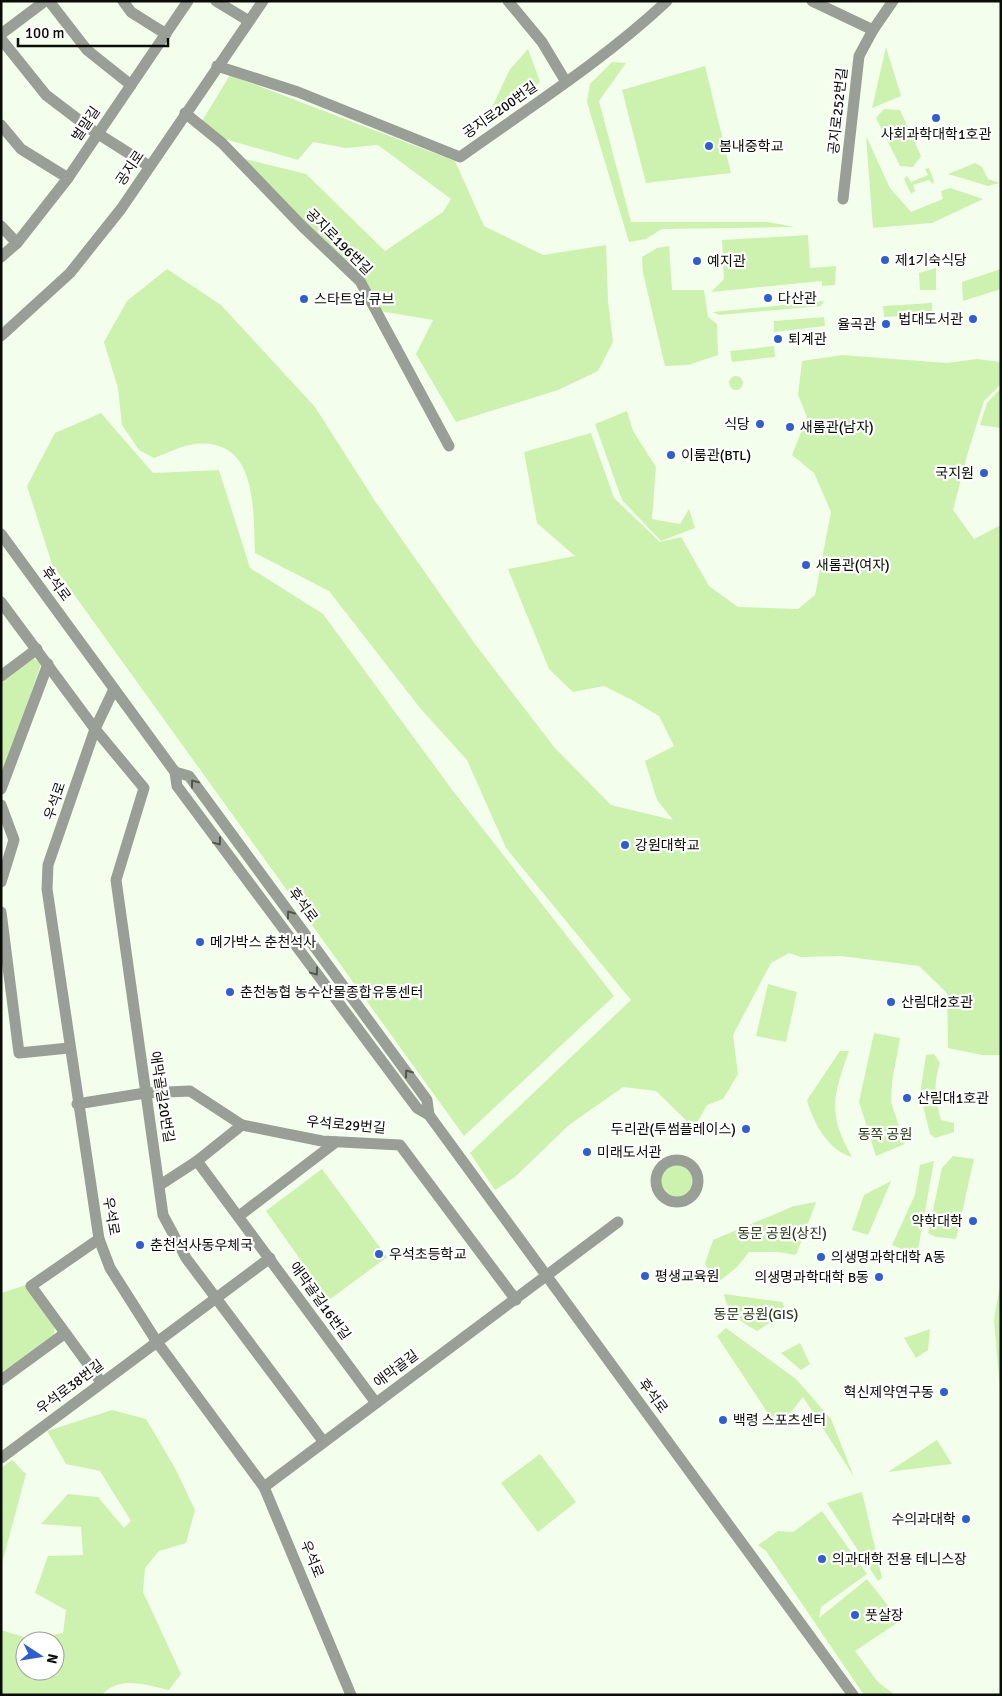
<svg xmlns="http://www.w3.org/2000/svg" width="1002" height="1696" font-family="Signika,'Noto Sans KR',sans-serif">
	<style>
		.green { fill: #cdf2af; fill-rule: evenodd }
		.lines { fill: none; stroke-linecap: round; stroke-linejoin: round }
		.minor { stroke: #999e96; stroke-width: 11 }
		.oneway { stroke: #52564e }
		.poi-dot { fill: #315ecd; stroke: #fff; stroke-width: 2 }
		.labels { text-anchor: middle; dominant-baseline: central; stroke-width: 4.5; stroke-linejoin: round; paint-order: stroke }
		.street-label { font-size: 14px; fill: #0a0d07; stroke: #fff }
		.poi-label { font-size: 14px; fill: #0a0d07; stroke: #fff; text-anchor: start }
		.park-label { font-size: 14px; fill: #293c18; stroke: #fff }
	</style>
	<rect width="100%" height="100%" fill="#f4feec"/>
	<g class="green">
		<path d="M886,47L901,96L872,108Z"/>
		<path d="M528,49L540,82L486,128L485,122L510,69Z"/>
		<path d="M612,62L626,63L599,101L631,222H768L795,227L662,229L646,239L629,242L587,102L590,84Z"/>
		<path d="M705,66L731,173L646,183L622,90Z"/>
		<path d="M230,75L455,161L484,226L543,255L606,245L608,301L613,342L598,371L558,390L456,422L416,354L433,320L374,310L356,285L225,154L306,174L385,251L443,212L451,199L378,145L346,148L313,142L298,160L211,135L199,126Z"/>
		<path d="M884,109L900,110L921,156L913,167L900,166L876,118Z"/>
		<path d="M866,136L890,188L911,212L943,199L941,191L950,188L983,199L932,223L873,228Z"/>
		<path d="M975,163L982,167L988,179L1000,183L988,186L948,174Z"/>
		<path d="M929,168L934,181L933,184L929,180L913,185L915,191L911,194L904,179L907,176L911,182L928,175L925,169Z"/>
		<path d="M808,235L810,268L836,266L835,285L822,286V281L711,292L724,279L722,240Z"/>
		<path d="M669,246L672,290H704L708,317L717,324L718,355L688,365L665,366L643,273L642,257L657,248Z"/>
		<path d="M936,268V290H920L919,273Z"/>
		<path d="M167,269L221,305L315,407L375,501L475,644L554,747L611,805L673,820L657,800L645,761L674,746L659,716L632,700L604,686L573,692L549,669L508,569L575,556L537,523L524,452L591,433L614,498L660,542L681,537L709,586L738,607L798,609L815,595L831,512L814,473L792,455L807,417L798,395L802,361L842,355L947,363L977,359L1001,362V384L984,401L968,452L953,510L974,539L1001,525V1055H982L948,1048L947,993L919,966L841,956L801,957L789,953L771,963L733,1035L738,1074L723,1099L707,1105L694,1128L656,1091L623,1087L569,1125L515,1177L495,1190L470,1153L631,1000L506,848L467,760L420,708L329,591L255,553C253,509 258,437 194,444C181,446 167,453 154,458L139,450L122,425L118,388L104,342L127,301Z"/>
		<path d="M1001,269V289L963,301L962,282Z"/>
		<path d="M824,301L821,306L719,315L713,312Z"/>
		<path d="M932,303V314L884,317L883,306Z"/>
		<path d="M824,317L825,326L774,332V321Z"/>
		<path d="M774,346L775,357L732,362L730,351Z"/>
		<circle cx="736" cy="383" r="7"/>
		<path d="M1001,388V428L980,425L987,403Z"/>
		<path d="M627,411L633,431L656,467L652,519L680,524L689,509L695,528L661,541L622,500L595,424Z"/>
		<path d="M101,413L153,473L219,470L250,568L323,614L453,791L614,996L464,1136L52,564L27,486L55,433Z"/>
		<path d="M32,657L41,664L4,771L1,770V680Z"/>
		<path d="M768,984L797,992L786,1042L756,1036Z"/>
		<path d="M874,1033L900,1038L892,1082L891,1102L905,1144L876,1156L859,1102Z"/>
		<path d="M840,1051H849C833,1097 827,1112 852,1157C829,1151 813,1123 807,1100Z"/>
		<path d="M934,1054L940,1063C933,1084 935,1099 941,1120L954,1123V1132L935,1138L930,1134L920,1094L926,1055Z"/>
		<path d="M953,1156L974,1159L956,1239L936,1237L928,1233L942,1168Z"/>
		<path d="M934,1161L917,1255L892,1245L915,1195L920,1165Z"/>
		<circle cx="676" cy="1182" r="18"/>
		<path d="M322,1169L387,1257L329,1300L266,1211Z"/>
		<path d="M891,1181L868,1235L852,1230L864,1195Z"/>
		<path d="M816,1202L796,1255L778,1252H749L737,1267L717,1283L705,1264L713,1240L794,1206Z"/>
		<path d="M1001,1280V1400L994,1320Z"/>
		<path d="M26,1285L55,1327L54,1335L1,1373V1293Z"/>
		<path d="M724,1294L783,1302L785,1313L757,1331C741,1322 727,1313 724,1294Z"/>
		<path d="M726,1328L796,1379L831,1419L854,1477L803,1397L791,1412L773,1421L717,1336Z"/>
		<path d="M930,1329L928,1350L916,1358L904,1338Z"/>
		<path d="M800,1343L810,1364L801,1370L781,1353Z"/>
		<path d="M112,1410L146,1419L175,1468L195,1510L186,1543L159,1551L145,1568L143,1592L181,1674L169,1690C146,1685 119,1675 102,1695H1V1630L31,1639L63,1633L66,1610L35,1593L48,1556L83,1555L81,1527L41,1524L68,1494L98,1497L124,1528L131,1521L100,1471L66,1464L47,1431ZM25,1641H55V1671H25Z"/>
		<path d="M937,1440L952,1464L888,1472Z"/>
		<path d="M540,1454L576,1502L538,1532L501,1483Z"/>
		<path d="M12,1460L26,1474L1,1567V1468Z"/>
		<path d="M862,1492L882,1578L878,1581L827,1503Z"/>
		<path d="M822,1511L867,1574L821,1607L819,1618L867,1579L900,1621L855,1651L878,1682L895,1695H864L766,1551L758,1545L778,1531L793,1532Z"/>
	</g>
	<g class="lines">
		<g class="minor">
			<path d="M49,1L87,50L131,85"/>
			<path d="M123,1L131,12L166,34"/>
			<path d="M216,1L249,21"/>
			<path d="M508,1L542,42L566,82"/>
			<path d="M812,1L873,30L893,1"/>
			<path d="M1,34L45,1"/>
			<path d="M1,39L46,95L92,130L149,166"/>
			<path d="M217,66L298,92L460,157C530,107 604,60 667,1"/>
			<path d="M185,113L222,143L303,227L360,281L449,446"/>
			<path d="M1,125L21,149L68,178"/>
			<path d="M843,199L859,56L873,30"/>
			<path d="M1,226L17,243"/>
			<path d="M1,257L17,243L68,178L188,1"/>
			<path d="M1,336L70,273L121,209L263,1"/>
			<path d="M1,534L175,772L177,786L417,1108L429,1115L853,1695"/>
			<path d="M1,602L95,729L144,788L116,880L163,1215L186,1258L323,1441"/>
			<path d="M1,676L37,649"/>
			<path d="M114,689L95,729L48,865L47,889L99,1239L110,1268L157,1342L264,1487L351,1695"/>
			<path d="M175,772L189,776L427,1100L429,1115"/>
			<path d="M1,789L48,664"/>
			<path d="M1,805L14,840L1,882"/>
			<path d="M1,912L19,1053L69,1048"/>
			<path d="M77,1104L145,1093L190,1091L242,1125L322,1141L400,1145L516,1300"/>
			<circle cx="677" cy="1181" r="21"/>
			<path d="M197,1161L376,1403"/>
			<path d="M160,1185L197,1161L242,1125"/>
			<path d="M239,1216L336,1142"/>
			<path d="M99,1239L31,1286L101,1382"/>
			<path d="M1,1380L64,1334"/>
			<path d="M1,1458L270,1258"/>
			<path d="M264,1487L618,1222"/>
		</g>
	</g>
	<defs><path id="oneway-chevron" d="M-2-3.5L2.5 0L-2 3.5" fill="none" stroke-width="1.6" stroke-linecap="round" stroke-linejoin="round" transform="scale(1.25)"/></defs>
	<g class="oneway">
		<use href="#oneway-chevron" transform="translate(194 783) rotate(-127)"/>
		<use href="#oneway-chevron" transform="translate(218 842) rotate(53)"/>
		<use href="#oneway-chevron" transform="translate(290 914) rotate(-126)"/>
		<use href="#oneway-chevron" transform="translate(315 972) rotate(53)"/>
		<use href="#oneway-chevron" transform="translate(408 1073) rotate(-126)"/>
	</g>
	<g class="poi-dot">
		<circle cx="936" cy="118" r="5"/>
		<circle cx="709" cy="146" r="5"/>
		<circle cx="885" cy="260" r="5"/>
		<circle cx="697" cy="261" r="5"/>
		<circle cx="768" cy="298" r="5"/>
		<circle cx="304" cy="299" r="5"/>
		<circle cx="973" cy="319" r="5"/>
		<circle cx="886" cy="324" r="5"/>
		<circle cx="778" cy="339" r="5"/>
		<circle cx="760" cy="424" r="5"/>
		<circle cx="790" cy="427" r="5"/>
		<circle cx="671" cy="455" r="5"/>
		<circle cx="984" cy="473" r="5"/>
		<circle cx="806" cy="565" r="5"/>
		<circle cx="625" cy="845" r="5"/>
		<circle cx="200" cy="942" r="5"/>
		<circle cx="230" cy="992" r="5"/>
		<circle cx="891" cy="1002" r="5"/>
		<circle cx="907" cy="1098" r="5"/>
		<circle cx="746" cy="1129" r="5"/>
		<circle cx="587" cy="1152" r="5"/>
		<circle cx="973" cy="1221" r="5"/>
		<circle cx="140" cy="1245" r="5"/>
		<circle cx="379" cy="1254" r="5"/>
		<circle cx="821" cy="1257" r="5"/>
		<circle cx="645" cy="1276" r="5"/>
		<circle cx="879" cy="1277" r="5"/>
		<circle cx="944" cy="1392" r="5"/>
		<circle cx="723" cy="1420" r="5"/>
		<circle cx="966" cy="1519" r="5"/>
		<circle cx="822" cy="1559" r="5"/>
		<circle cx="855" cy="1615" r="5"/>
	</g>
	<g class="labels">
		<g class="street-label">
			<text transform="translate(500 110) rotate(-35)">공지로200번길</text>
			<text transform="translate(838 111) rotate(-84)">공지로252번길</text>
			<text transform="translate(86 124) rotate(-56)">벌말길</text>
			<text transform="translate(130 168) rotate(-56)">공지로</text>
			<text transform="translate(339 242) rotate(45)">공지로196번길</text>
			<text transform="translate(56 584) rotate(54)">후석로</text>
			<text transform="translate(55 801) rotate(-71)">우석로</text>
			<text transform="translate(303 905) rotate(54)">후석로</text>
			<text transform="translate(162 1097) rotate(81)">애막골길20번길</text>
			<text transform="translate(346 1125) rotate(5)">우석로29번길</text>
			<text transform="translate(111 1216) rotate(80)">우석로</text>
			<text transform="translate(320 1301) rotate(54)">애막골길16번길</text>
			<text transform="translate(396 1369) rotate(-37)">애막골길</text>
			<text transform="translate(70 1387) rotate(-37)">우석로38번길</text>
			<text transform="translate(653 1396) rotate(54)">후석로</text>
			<text transform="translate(312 1559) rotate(68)">우석로</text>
		</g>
		<g class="poi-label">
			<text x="936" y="134" text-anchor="middle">사회과학대학1호관</text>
			<text x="719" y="146">봄내중학교</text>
			<text x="895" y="260">제1기숙식당</text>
			<text x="707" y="261">예지관</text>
			<text x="778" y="298">다산관</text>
			<text x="314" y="299">스타트업 큐브</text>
			<text x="963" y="319" text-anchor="end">법대도서관</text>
			<text x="876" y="324" text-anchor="end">율곡관</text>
			<text x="788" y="339">퇴계관</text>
			<text x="750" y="424" text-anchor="end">식당</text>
			<text x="800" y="427">새롬관(남자)</text>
			<text x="681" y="455">이룸관(BTL)</text>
			<text x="974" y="473" text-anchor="end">국지원</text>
			<text x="816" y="565">새롬관(여자)</text>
			<text x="635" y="845">강원대학교</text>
			<text x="210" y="942">메가박스 춘천석사</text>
			<text x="240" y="992">춘천농협 농수산물종합유통센터</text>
			<text x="901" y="1002">산림대2호관</text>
			<text x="917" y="1098">산림대1호관</text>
			<text x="736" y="1129" text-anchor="end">두리관(투썸플레이스)</text>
			<text x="597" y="1152">미래도서관</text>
			<text x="963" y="1221" text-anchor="end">약학대학</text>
			<text x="150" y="1245">춘천석사동우체국</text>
			<text x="389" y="1254">우석초등학교</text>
			<text x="831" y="1257">의생명과학대학 A동</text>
			<text x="655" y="1276">평생교육원</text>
			<text x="869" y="1277" text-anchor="end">의생명과학대학 B동</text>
			<text x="934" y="1392" text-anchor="end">혁신제약연구동</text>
			<text x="733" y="1420">백령 스포츠센터</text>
			<text x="956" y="1519" text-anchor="end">수의과대학</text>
			<text x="832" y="1559">의과대학 전용 테니스장</text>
			<text x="865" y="1615">풋살장</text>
		</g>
		<g class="park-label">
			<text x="885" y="1134">동쪽 공원</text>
			<text x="782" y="1233">동문 공원(상진)</text>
			<text x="756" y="1314">동문 공원(GIS)</text>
		</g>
	</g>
	<rect width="1002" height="1696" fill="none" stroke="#0a0d07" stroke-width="5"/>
	<g transform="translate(40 1656) rotate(102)"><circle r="24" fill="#ffffff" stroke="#9d9e9c"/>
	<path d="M0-4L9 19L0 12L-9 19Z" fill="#315ecd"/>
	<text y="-8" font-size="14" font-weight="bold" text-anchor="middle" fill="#0a0d07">N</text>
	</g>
	<path d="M18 38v8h150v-8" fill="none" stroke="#0a0d07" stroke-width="2.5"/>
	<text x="25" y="38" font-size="15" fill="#0a0d07" stroke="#ffffff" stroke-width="4" paint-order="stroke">100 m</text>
</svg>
